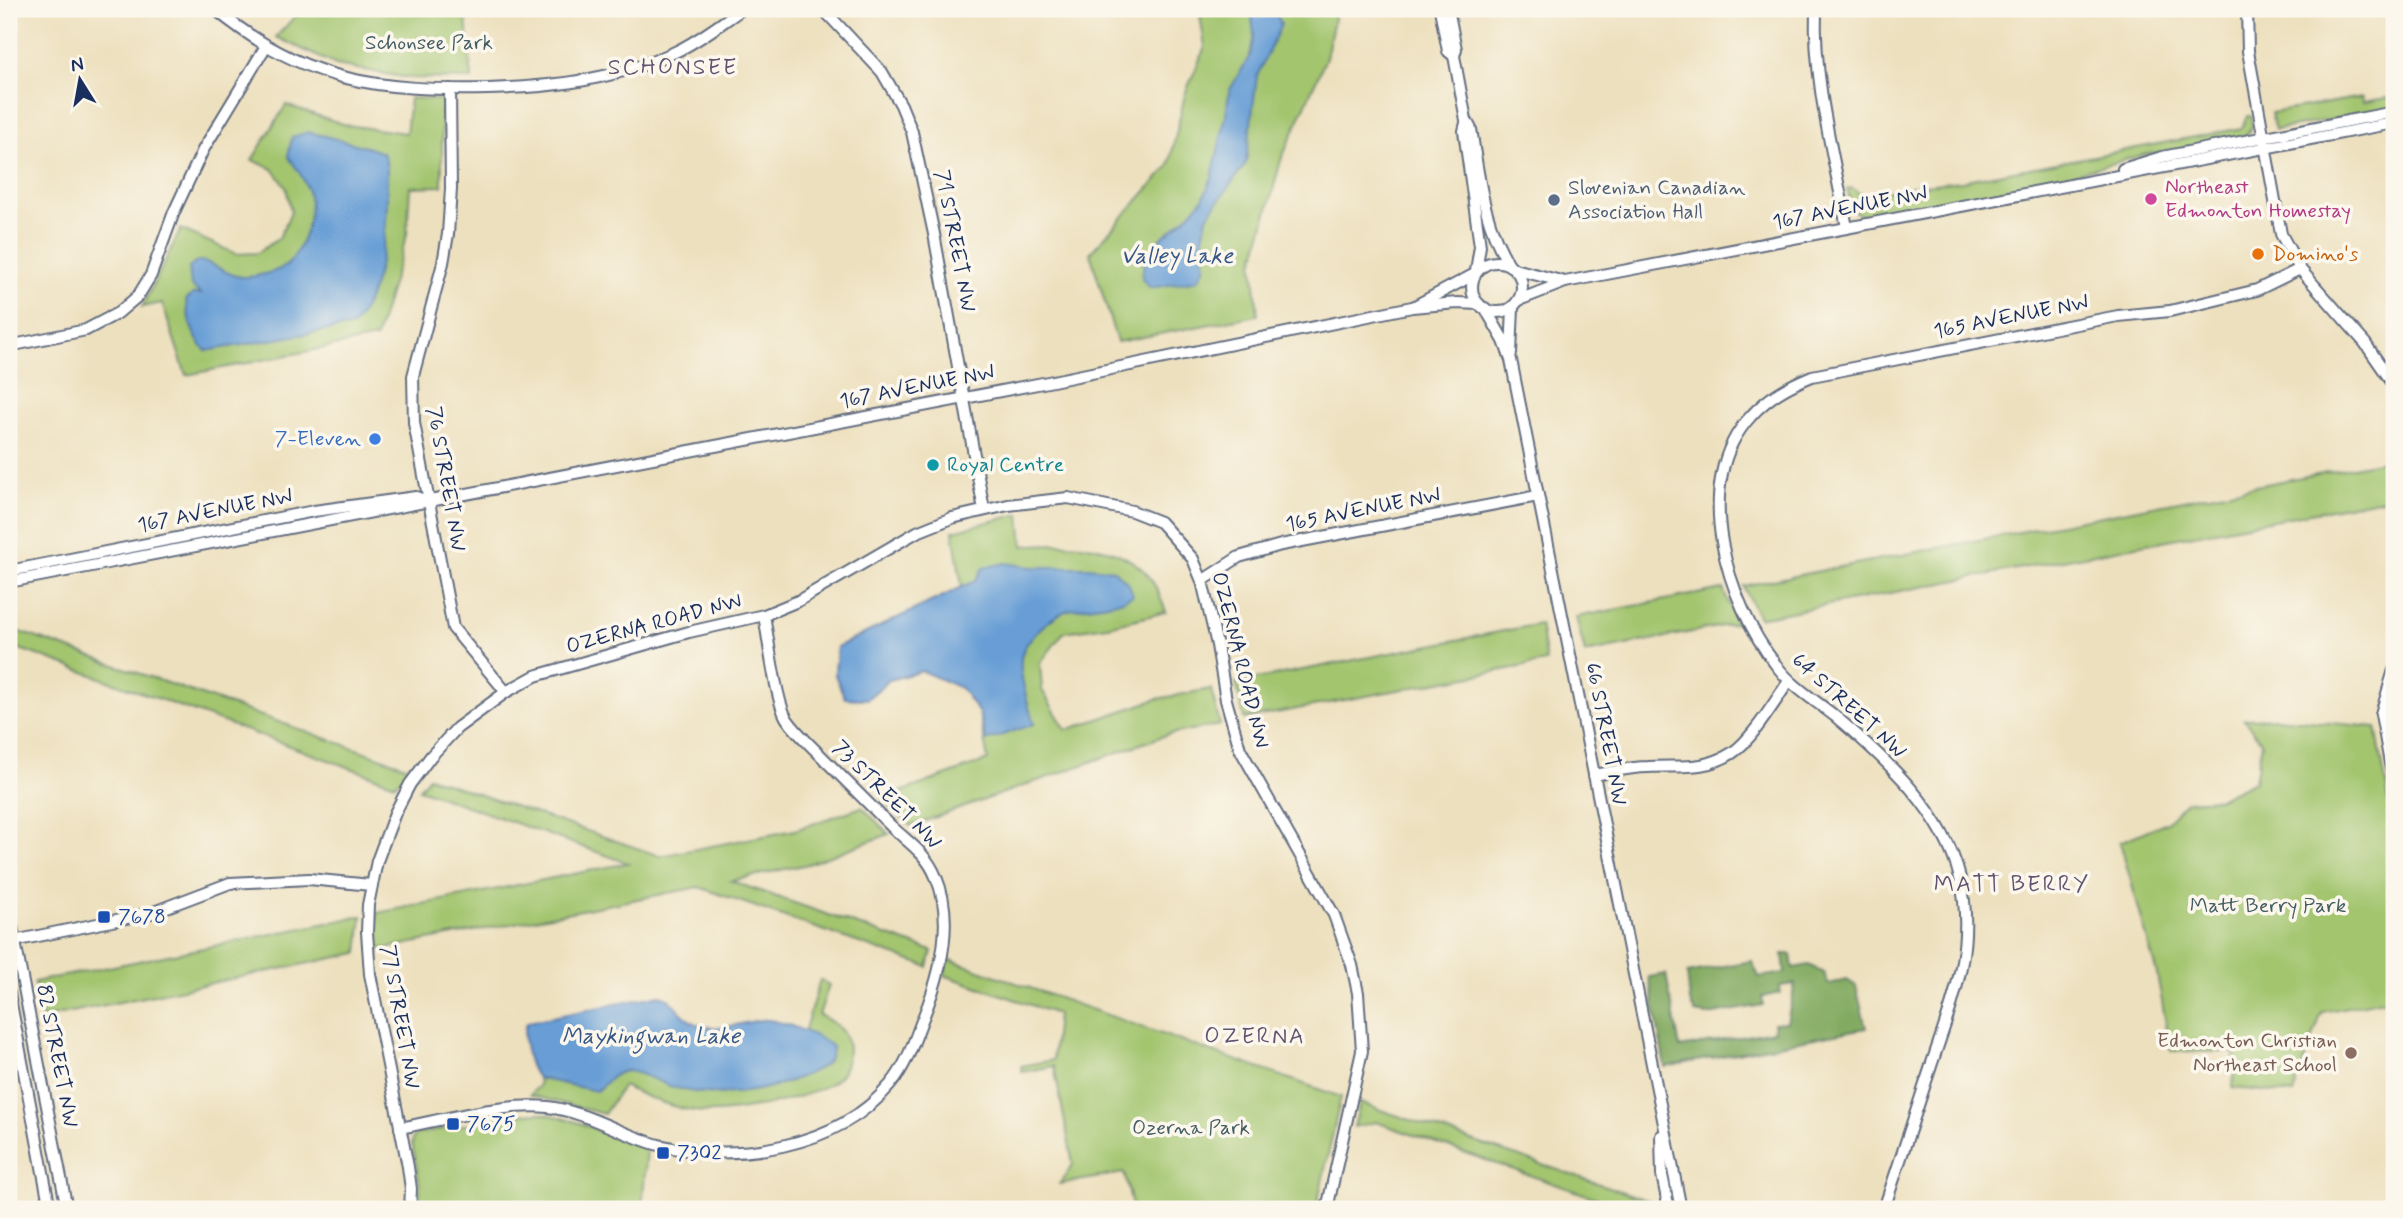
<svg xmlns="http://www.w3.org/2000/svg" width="2403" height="1218" font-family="Mynerve,sans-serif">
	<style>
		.green { fill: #a3c56e; stroke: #5f7a66; stroke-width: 2 }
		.forest { fill: #82aa61; stroke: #4e6c60; stroke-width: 2 }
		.water { fill: #689ed5; stroke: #42669a; stroke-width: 2 }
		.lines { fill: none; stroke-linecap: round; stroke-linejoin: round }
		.secondary-casing { stroke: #646d80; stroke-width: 14 }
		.secondary { stroke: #fff; stroke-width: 10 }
		.hotel-dot { fill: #d1479c; stroke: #fbf7ec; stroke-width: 2.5 }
		.service-dot { fill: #5c6f8a; stroke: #fbf7ec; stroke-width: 2.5 }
		.food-dot { fill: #e8710a; stroke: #fbf7ec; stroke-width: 2.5 }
		.shop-dot { fill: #3f7fe0; stroke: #fbf7ec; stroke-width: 2.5 }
		.culture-dot { fill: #0f9aa8; stroke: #fbf7ec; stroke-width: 2.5 }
		.transit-dot { fill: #1a4fb4; stroke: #fbf7ec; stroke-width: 2.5 }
		.education-dot { fill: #8d6e63; stroke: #fbf7ec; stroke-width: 2.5 }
		.labels { text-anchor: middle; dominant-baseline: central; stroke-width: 7; stroke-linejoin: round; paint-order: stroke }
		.park-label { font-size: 21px; fill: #445c63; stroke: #fbf7ec }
		.hotel-label { font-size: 21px; fill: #b23c85; stroke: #fbf7ec; text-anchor: start }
		.service-label { font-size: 21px; fill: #4e5e75; stroke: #fbf7ec; text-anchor: start }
		.street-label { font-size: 21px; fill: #1b2f5e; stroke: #fbf7ec }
		.food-label { font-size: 21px; fill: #c56008; stroke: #fbf7ec; text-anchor: start }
		.shop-label { font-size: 21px; fill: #366cbe; stroke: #fbf7ec; text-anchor: end }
		.culture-label { font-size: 21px; fill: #0d838f; stroke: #fbf7ec; text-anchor: start }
		.transit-label { font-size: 21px; fill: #164399; stroke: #fbf7ec; text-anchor: start }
		.education-label { font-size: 21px; fill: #785e54; stroke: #fbf7ec; text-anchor: end }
		.neighbourhood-label { font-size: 23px; letter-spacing: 2px; fill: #605471; stroke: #fbf7ec }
		.water-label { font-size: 23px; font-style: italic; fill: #365688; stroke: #fbf7ec }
	</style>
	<rect width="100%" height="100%" fill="#fbf7ec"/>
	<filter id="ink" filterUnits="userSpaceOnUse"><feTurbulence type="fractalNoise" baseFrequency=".0143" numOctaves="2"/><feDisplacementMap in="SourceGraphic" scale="14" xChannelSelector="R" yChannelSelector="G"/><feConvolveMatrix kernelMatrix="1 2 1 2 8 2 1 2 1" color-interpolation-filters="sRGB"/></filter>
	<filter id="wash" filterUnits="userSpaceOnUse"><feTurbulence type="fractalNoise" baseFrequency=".00686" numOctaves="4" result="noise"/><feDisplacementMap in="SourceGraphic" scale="28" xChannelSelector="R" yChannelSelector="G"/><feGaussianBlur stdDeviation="1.57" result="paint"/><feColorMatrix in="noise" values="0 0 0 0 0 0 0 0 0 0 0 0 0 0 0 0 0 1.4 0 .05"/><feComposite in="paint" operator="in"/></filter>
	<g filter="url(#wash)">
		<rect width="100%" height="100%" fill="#ede0be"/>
		<g class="green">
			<path d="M302,9H465L472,79L408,78L336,65L276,37Z"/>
			<path d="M1199,9H1336L1326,58L1281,160L1253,264L1258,315L1117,342L1090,253L1169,166L1185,94L1205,47Z"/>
			<path d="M2362,97L2363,102L2394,97V108L2275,130L2271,113Z"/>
			<path d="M410,98L442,100V186L410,187L407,234L376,338L186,375L162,303L142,307L181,229L236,254L257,253L279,238L291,212L286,187L273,169L252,160L286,105L346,125L406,133Z"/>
			<path d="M2247,116H2251L2252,126L2246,135L2234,139L2143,155L2070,175L1938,205L1863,216L1852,210L1847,189L1852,188L1863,196L1915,186L1961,181L2242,128Z"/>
			<path d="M2394,459V497L1759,618L1743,586Z"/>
			<path d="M1020,514L1023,546C1064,542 1116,541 1146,573C1156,584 1161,599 1166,612L1108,626L1064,632L1040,663L1042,690L1066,730L1157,699L1211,689L1220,725L1169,734L911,826L882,799L988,760L979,713L961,687L922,671L889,680L867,699L845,698L835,675L837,647L962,587L953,531Z"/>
			<path d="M1723,589L1737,623L1585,653L1576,617Z"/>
			<path d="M1540,624L1546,662L1244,719L1236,683Z"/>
			<path d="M9,628L411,768L395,784L9,645Z"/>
			<path d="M2275,718L2376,727L2394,830V998L2322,1012L2293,1094L2233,1088L2235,1052L2171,1051L2157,974L2120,842L2167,822L2187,801L2218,799L2255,781L2262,743L2244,719Z"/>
			<path d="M429,777L660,856L795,830L862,807L889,834L808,864L731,881L932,951L928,967L699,887L377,950V913L628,863L419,789Z"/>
			<path d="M362,916L358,953L42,1018L34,982Z"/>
			<path d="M948,959L1341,1097L1316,1209H1133L1124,1173L1060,1184L1073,1164L1054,1066L1022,1072L1021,1066L1053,1060L1057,1014L944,975Z"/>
			<path d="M820,980L829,985L819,1015C834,1022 847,1030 848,1049C848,1058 846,1066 841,1074C823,1098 734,1114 704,1112C676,1110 648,1098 623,1086L604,1114L530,1095L539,1085L538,1078L588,1079L620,1066L811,1059L804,1032Z"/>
			<path d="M1360,1103L1650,1201L1651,1209H1627L1376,1122L1354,1127Z"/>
			<path d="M540,1113C578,1119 610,1136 647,1149L642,1209H419L420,1186L412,1143L413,1138L417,1134L520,1114Z"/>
		</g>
		<path class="forest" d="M1783,954H1791L1793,968L1809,965L1824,973L1828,984L1847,980L1856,986L1866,1028L1665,1067L1649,977L1666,974L1680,1048L1774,1031L1773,1023L1787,1022L1795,984L1779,986L1780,993L1762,997L1763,1005L1708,1015L1695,1013L1690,1002L1687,973L1752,961L1759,977L1785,973Z"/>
		<g class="water">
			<path d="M1251,9H1275L1281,25L1257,76L1246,163L1207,217L1202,244L1205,267L1198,280L1150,288L1142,279L1144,261L1160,239L1183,220L1203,199L1212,177L1226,115L1229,91L1250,56L1254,35Z"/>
			<path d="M309,132C334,139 359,143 383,153C388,163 387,173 387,185C388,229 381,290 353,326L206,351C192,336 188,320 186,300L193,294H201L191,286L189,268L198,261C215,261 225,276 242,277C253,278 281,271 288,264C301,250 311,223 310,204C310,187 298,170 288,156L292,137Z"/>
			<path d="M1005,563L1030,567H1089L1114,570L1129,584L1133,595C1114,607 1090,605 1069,610C1054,614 1026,638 1022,654C1017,669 1029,709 1034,724L986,741L979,713L961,688L922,671L889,680L867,699L845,698L835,675L837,647L975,581L983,568Z"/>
			<path d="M660,995C676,998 681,1022 703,1026C728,1030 738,1023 761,1020C776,1018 822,1036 832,1047C832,1064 819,1069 805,1075C765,1093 715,1100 673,1087C661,1083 638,1071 627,1071C613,1072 606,1084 596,1091L538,1078C528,1070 519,1031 528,1022Z"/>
		</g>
	</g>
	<g filter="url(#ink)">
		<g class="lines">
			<g class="secondary-casing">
				<g id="secondary">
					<path d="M215,9C303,82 377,91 488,89C553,87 616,80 675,52C699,41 720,24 742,9"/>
					<path d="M823,9L882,72L901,105L912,132L934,234L984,510"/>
					<path d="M1440,9L1448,51L1454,56"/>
					<path d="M1448,9L1456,49L1454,56L1466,120L1471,129C1479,177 1483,224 1510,266"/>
					<path d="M1816,9C1813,82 1834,156 1847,228"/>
					<path d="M2247,9L2248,51L2281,234L2300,269L2365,343L2394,385"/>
					<path d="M450,89L451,189L448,234L443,263L413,376L414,423L453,628L506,692"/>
					<path d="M1466,123L1464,131L1480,246L1476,271"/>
					<path d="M2123,169L2162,157L2394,112"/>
					<circle cx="1497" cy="287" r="25"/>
					<path d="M1514,269L1565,282"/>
					<path d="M1519,300L1565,282L2394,123"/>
					<path d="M1415,306L1475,274"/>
					<path d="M1485,308L1504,341L1511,360L1681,1209"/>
					<path d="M9,346L86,330L118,313L138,296L151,275L174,212L203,150L266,46"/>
					<path d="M1511,354L1513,307"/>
					<path d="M9,571L314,511L416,497L429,502"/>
					<path d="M1202,581L1239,557L1281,545L1538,496"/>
					<path d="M9,582L1048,382L1412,307L1457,303L1479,304"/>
					<path d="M2394,670L2381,714L2394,785"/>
					<path d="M1594,775C1612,772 1630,767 1648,767C1678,765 1704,771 1732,753C1752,740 1775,701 1789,681"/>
					<path d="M9,911L67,1209"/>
					<path d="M9,942L151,913L230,883L309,879L371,885"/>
					<path d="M9,993L50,1209"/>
					<path d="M400,1128C442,1120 507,1102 548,1107C588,1112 621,1135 659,1145C734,1164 838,1148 890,1085C907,1065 914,1041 923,1018C940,976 955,921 936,877C927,854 909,843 891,826C870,805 848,783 827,762C814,748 798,735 787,719C776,703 768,637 764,615"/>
					<path d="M1661,1136L1662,1175L1669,1209"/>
					<path d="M410,1209L411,1189L408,1167L370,974L367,932L368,905L377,861L395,813L410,784L431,756L457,728L506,692L535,676L689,632L764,615L798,601L917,532L952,518L1008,505L1068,498L1132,511L1160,522L1193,559L1202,581L1217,645L1226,700L1240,749L1334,915L1352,965L1358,993L1362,1051L1327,1209"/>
					<path d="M1884,1209C1900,1161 1916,1112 1932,1063C1953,1000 1976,946 1960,878C1944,812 1886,759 1836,717C1815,700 1792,687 1776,665C1727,602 1689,482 1751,416C1768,397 1788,386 1812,376L2118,316L2170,311L2257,290L2300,269"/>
				</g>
			</g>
			<use href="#secondary" class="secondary"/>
		</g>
	</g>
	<circle class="hotel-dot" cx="2151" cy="199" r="7"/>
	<circle class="service-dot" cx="1554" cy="200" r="7"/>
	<circle class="food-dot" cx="2258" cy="254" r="7"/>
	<circle class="shop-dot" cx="375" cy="439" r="7"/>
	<circle class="culture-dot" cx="933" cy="465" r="7"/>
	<g class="transit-dot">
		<rect x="97" y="910" width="14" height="14" rx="3.5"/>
		<rect x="446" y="1117" width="14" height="14" rx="3.5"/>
		<rect x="656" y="1146" width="14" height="14" rx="3.5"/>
	</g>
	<circle class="education-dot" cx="2351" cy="1053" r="7"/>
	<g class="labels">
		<g class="park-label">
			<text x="429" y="43">Schonsee Park</text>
			<text x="2268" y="906">Matt Berry Park</text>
			<text x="1191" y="1128">Ozerna Park</text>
		</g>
		<g class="hotel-label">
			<text x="2165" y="187">Northeast<tspan x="2165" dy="24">Edmonton Homestay</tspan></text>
		</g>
		<g class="service-label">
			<text x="1568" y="188">Slovenian Canadian<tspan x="1568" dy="24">Association Hall</tspan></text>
		</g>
		<g class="street-label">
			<text transform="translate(1850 208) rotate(-11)">167 AVENUE NW</text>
			<text transform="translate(955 241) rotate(79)">71 STREET NW</text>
			<text transform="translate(2011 317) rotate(-11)">165 AVENUE NW</text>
			<text transform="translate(917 387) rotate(-11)">167 AVENUE NW</text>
			<text transform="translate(446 479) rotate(80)">76 STREET NW</text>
			<text transform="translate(1363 510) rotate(-11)">165 AVENUE NW</text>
			<text transform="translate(215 511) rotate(-11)">167 AVENUE NW</text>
			<text transform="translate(654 624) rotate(-15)">OZERNA ROAD NW</text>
			<text transform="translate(1240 660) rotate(76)">OZERNA ROAD NW</text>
			<text transform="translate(1849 706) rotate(42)">64 STREET NW</text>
			<text transform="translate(1606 734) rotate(79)">66 STREET NW</text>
			<text transform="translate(887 795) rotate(45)">73 STREET NW</text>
			<text transform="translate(400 1017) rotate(80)">77 STREET NW</text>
			<text transform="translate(57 1056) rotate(79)">82 STREET NW</text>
		</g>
		<g class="food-label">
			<text x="2272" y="254">Domino's</text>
		</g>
		<g class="shop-label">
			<text x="361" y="439">7-Eleven</text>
		</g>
		<g class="culture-label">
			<text x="947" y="465">Royal Centre</text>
		</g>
		<g class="transit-label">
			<text x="118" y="917">7678</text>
			<text x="467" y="1124">7675</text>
			<text x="677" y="1153">7302</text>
		</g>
		<g class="education-label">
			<text x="2337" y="1041">Edmonton Christian<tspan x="2337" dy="24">Northeast School</tspan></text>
		</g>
		<g class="neighbourhood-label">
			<text x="673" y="68">SCHONSEE</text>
			<text x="2012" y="885">MATT BERRY</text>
			<text x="1255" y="1037">OZERNA</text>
		</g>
		<g class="water-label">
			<text x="1177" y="257">Valley Lake</text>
			<text x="651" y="1037">Maykingwan Lake</text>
		</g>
	</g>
	<rect width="2403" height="1218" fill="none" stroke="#fbf7ec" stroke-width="35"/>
	<g transform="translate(80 80) rotate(349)" stroke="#fbf7ec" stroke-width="5" paint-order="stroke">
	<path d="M0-5L12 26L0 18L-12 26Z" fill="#1b2f5e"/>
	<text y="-10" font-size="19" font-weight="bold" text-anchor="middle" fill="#1b2f5e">N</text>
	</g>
</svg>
